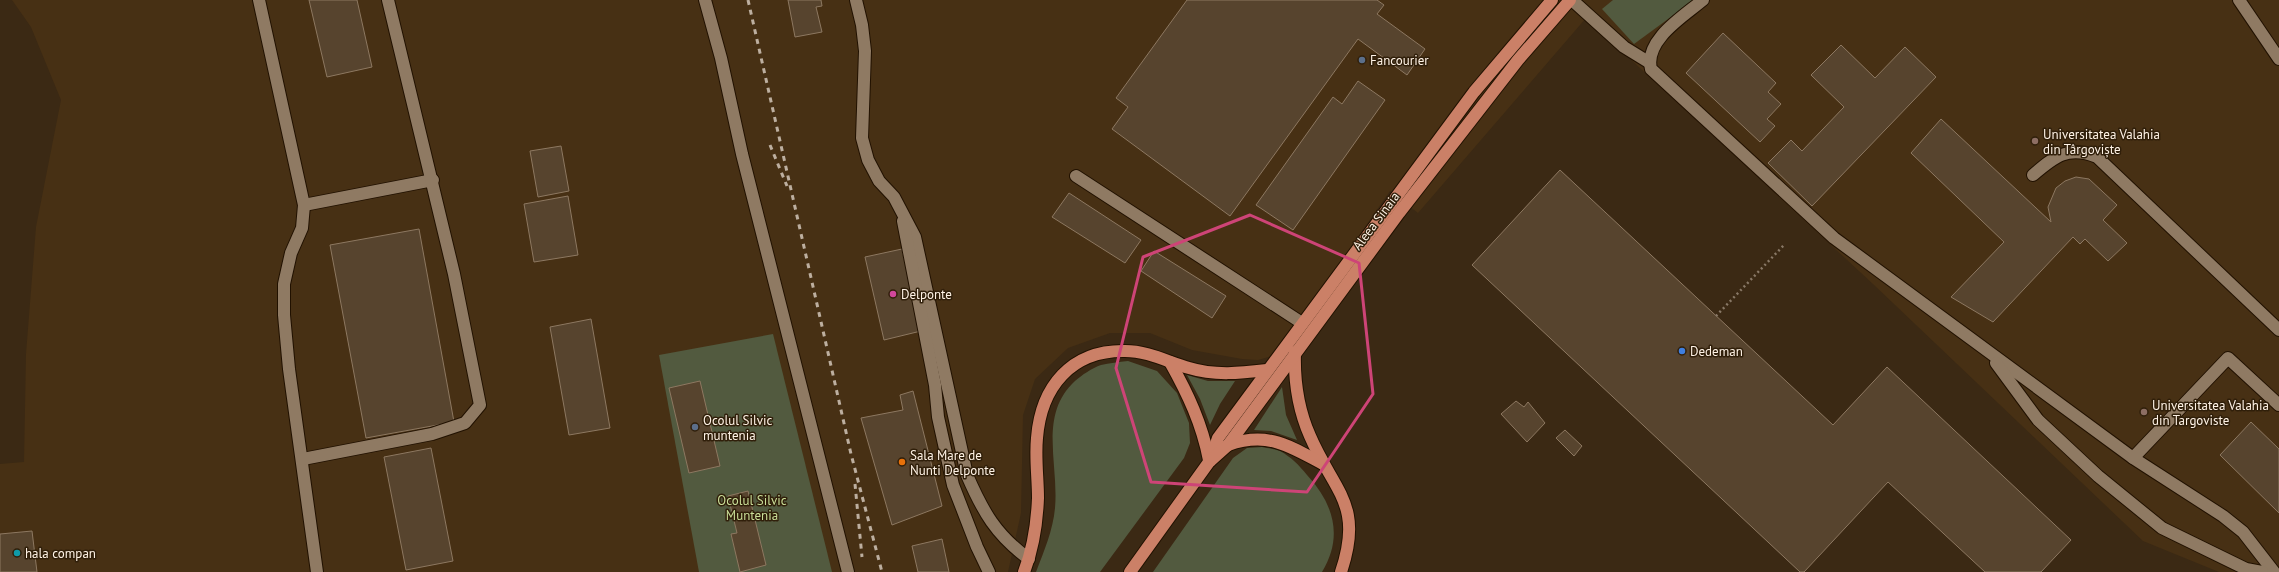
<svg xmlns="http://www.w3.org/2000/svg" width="2279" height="572" font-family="'PT Sans',sans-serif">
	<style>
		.built { fill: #473014 }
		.green { fill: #525a3f }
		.building { fill: #57442e; stroke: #8d7861 }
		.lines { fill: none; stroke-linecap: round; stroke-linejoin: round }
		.minor-casing { stroke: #211100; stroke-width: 14 }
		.major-casing { stroke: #211100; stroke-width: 14 }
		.path { stroke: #887866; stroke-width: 2.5; stroke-dasharray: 2 3; stroke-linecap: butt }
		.minor { stroke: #8f7a63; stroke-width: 12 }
		.major { stroke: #cb8067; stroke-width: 12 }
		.rail { stroke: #bdafa0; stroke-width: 3; stroke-dasharray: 5 5; stroke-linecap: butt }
		.marked { fill: none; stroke: #ce4477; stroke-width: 3; stroke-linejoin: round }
		.service-dot { fill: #5c6f8a; stroke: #301f0a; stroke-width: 1.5 }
		.education-dot { fill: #8d6e63; stroke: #301f0a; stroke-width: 1.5 }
		.hotel-dot { fill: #d1479c; stroke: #301f0a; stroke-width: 1.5 }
		.shop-dot { fill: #3f7fe0; stroke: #301f0a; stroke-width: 1.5 }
		.food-dot { fill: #e8710a; stroke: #301f0a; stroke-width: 1.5 }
		.culture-dot { fill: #0f9aa8; stroke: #301f0a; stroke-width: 1.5 }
		.labels { text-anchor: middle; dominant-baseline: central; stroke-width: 3; stroke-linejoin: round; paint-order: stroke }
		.poi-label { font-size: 13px; fill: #fff3e6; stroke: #301f0a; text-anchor: start }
		.street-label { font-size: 13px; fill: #fff3e6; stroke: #301f0a }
		.park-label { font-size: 13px; fill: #cadf99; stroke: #301f0a }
	</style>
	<rect width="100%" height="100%" fill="#3b2914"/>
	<path class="built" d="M12,0H2279V572H2219L2143,541L1873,284L1586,18L1418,213L1390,191L1276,355L1258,360L1242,359L1192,350L1150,333H1110L1068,348L1035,379L1023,415L1021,513L1008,572H0V464L24,462L26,354L36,227L61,100L31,27Z"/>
	<g class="green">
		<path d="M1613,0H1694L1634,44L1602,9Z"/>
		<path d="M773,334L832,572H699L659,355Z"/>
		<path d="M1128,361L1157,371L1177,393L1189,423L1190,443L1184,458L1100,572H1036C1044,551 1053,530 1055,508C1059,464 1038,415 1075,381C1082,375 1092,368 1101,365C1109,363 1119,362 1128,361Z"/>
		<path d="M1187,375L1208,381H1235L1220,404L1210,425L1200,399Z"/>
		<path d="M1282,387L1286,415L1297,440L1271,431L1254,430Z"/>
		<path d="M1262,447C1267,448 1274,449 1280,451C1291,457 1299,465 1307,475C1333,503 1344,536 1322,572H1153L1233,458L1247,448Z"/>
	</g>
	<g class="building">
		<path d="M309,0H357L372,67L327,77Z"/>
		<path d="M788,0H821L822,6L816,7L822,32L795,37Z"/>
		<path d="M1187,0H1377L1384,5L1377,14L1425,49L1407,75L1358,39L1230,216L1112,129L1128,107L1116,98Z"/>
		<path d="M1723,33L1776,83L1768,92L1781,104L1767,119L1775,126L1760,142L1686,73Z"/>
		<path d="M1841,45L1875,78L1905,47L1936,77L1812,206L1768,163L1791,140L1802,151L1844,107L1811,75Z"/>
		<path d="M1358,81L1385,100L1293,230L1256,205L1333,97L1342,104Z"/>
		<path d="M1941,119L2051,222L2048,207L2056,188L2065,181L2076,177L2089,179L2117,205L2103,220L2127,243L2108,261L2085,239L2080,244L2073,237L1993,322L1951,297L2004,242L1911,153Z"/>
		<path d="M561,146L569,191L538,197L530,151Z"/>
		<path d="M1560,170L1833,425L1887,367L2071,540L2041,572H1985L1888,482L1804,572H1800L1472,265Z"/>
		<path d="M1069,193L1141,240L1125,263L1052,217Z"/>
		<path d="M568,196L578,255L534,262L524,204Z"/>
		<path d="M419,229L454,422L366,438L330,245Z"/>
		<path d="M902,249L921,331L884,340L865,257Z"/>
		<path d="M1154,251L1226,296L1212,318L1141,271Z"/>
		<path d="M591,319L610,428L569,435L550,327Z"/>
		<path d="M700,381L720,466L689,473L669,388Z"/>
		<path d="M913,391L942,506L892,525L861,418L903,410L900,395Z"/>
		<path d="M1516,401L1524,407L1528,402L1545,423L1527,442L1501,414Z"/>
		<path d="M2251,422L2279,449V513L2220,455Z"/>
		<path d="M1565,430L1582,446L1574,456L1556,438Z"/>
		<path d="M431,448L453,561L406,570L384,457Z"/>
		<path d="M748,491L766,565L740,572L731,534L737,533L728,496Z"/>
		<path d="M32,531L37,572H0V534Z"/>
		<path d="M942,539L949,572H918L912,546Z"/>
	</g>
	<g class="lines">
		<g class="minor-casing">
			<g id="minor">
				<path d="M259,0L304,205L302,228L291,253L284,284V315L289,369L317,572"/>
				<path d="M705,0L721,58L742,154L848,572"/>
				<path d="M856,0L862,25L865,51L862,138L868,160L879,181L894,197L915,237L967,475C983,512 996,535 1029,559"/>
				<path d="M1572,0L1624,47L1650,63"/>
				<path d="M1703,0C1684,16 1644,40 1651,69L1834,238L2133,458L2223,516L2243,532L2274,572"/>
				<path d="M2239,0L2279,59"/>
				<path d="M2033,175C2054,157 2068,145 2097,157L2279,330"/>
				<path d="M1076,176L1302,323"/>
				<path d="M304,205L433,180"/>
				<path d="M903,221L935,385L938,417L953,485L977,547L989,572"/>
				<path d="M1996,363L2038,420L2098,476L2162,528L2246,569L2262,572"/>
				<path d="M2133,458L2228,358L2279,405"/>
				<path d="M303,459L432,434L465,423L480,405L454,274L388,0"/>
			</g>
		</g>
		<g class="major-casing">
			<g id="major">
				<path d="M1295,352C1294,382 1298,409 1310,436C1334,492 1364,504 1341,572"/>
				<path d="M1170,362C1188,394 1202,424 1209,460"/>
				<path d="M1228,445C1268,431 1289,446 1323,464"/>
				<path d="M1210,461L1218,438L1474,92L1552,0"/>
				<path d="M1024,572C1033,549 1037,523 1038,498C1038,478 1035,458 1037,438C1041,387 1071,350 1125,351C1148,351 1168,362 1189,368C1215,376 1241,373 1267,370"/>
				<path d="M1130,572L1209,462L1228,445L1399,213L1518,60L1570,0"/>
			</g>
		</g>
		<path class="path" d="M1716,316L1785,244"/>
		<use href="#minor" class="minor"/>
		<use href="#major" class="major"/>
		<g class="rail">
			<path d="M748,0L851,454L882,572"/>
			<path d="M770,145L787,186"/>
			<path d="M855,484L862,557"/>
		</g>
	</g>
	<path class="marked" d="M1250,215L1359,263L1373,394L1307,492L1151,482L1116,368L1143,257Z"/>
	<g class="service-dot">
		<circle cx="1362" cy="60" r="4"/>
		<circle cx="695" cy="427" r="4"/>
	</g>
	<g class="education-dot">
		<circle cx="2035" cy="141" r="4"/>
		<circle cx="2144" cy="412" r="4"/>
	</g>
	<circle class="hotel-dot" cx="893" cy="294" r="4"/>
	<circle class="shop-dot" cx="1682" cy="351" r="4"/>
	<circle class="food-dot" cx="902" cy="462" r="4"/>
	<circle class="culture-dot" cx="17" cy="553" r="4"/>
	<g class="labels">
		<g class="poi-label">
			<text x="1370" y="60">Fancourier</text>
			<text x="2043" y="134">Universitatea Valahia<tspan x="2043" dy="15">din Târgoviște</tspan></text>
			<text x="901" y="294">Delponte</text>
			<text x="1690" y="351">Dedeman</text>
			<text x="2152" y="405">Universitatea Valahia<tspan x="2152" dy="15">din Targoviste</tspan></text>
			<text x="703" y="420">Ocolul Silvic<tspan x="703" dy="15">muntenia</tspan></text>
			<text x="910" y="455">Sala Mare de<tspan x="910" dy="15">Nunti Delponte</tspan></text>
			<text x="25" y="553">hala compan</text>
		</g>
		<g class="street-label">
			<text transform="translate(1376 221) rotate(-53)">Aleea Sinaia</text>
		</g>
		<g class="park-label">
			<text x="752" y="500">Ocolul Silvic<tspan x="752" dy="15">Muntenia</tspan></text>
		</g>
	</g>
</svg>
